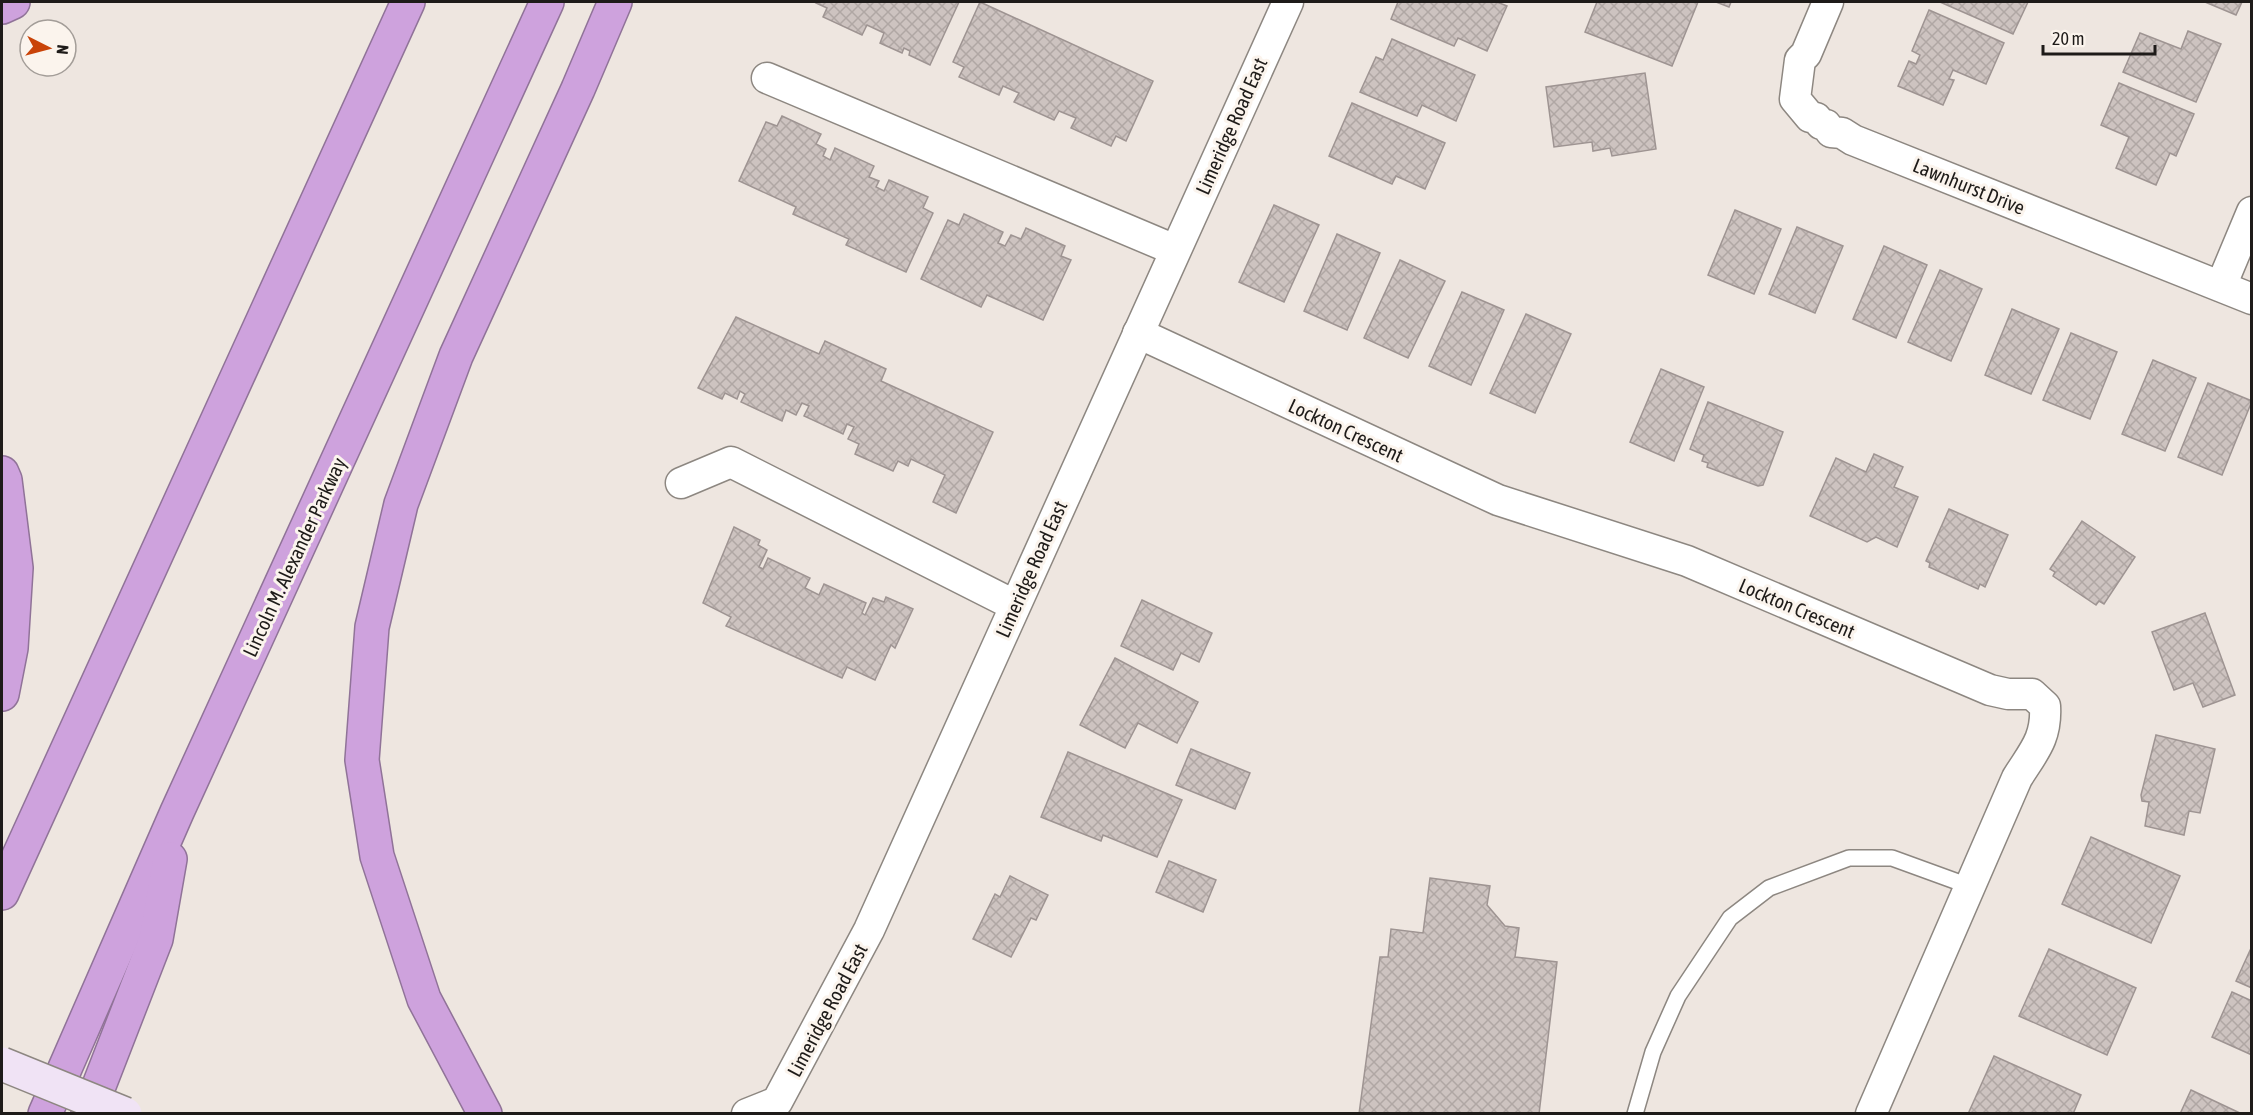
<svg xmlns="http://www.w3.org/2000/svg" width="2253" height="1115" font-family="'Asap Condensed',sans-serif">
	<style>
		.building { fill: url(#building-cross-hatch); stroke: #9e9492; stroke-width: 1.5 }
		.lines { fill: none; stroke-linecap: round; stroke-linejoin: round }
		.lane-casing { stroke: #8d8781; stroke-width: 18 }
		.street-casing { stroke: #8d8781; stroke-width: 33 }
		.highway-casing { stroke: #907398; stroke-width: 36 }
		.lane { stroke: #fff; stroke-width: 15 }
		.street { stroke: #fff; stroke-width: 30 }
		.highway { stroke: #cea2dd; stroke-width: 33 }
		.secondary-bridge-casing { stroke: #8d8781; stroke-width: 36; stroke-linecap: butt }
		.secondary-bridge { stroke: #f0e3f5; stroke-width: 33 }
		.labels { text-anchor: middle; dominant-baseline: central; stroke-width: 6; stroke-linejoin: round; paint-order: stroke }
		.street-label { font-size: 20px; fill: #1e1b19; stroke: #fbf4ed }
	</style>
	<defs>
		<pattern id="building-cross-hatch" width="8" height="8" patternUnits="userSpaceOnUse" patternTransform="scale(1.5)"><rect width="8" height="8" fill="#cdc3c0"/><path d="M0 0l8 8M0 8l8-8" fill="none" stroke="#b0a7a4"/></pattern>
	</defs>
	<rect width="100%" height="100%" fill="#eee6e0"/>
	<g class="building">
		<path d="M817,2H959L930,65L909,55L910,51L904,48L902,53L880,43L884,33L867,25L862,35L823,17L827,8L816,3Z"/>
		<path d="M980,2L1153,81L1126,141L1116,136L1111,146L1071,128L1076,118L1059,111L1054,120L1014,102L1019,93L1003,86L999,95L959,77L964,67L953,62Z"/>
		<path d="M1398,2H1497L1507,6L1487,51L1458,38L1454,46L1391,19Z"/>
		<path d="M1597,2H1698L1672,66L1585,32Z"/>
		<path d="M1716,2H1731L1729,7Z"/>
		<path d="M1940,2H2028L2013,34Z"/>
		<path d="M2205,2H2242L2236,15Z"/>
		<path d="M1929,10L2004,43L1986,84L1953,70L1949,79L1954,80L1943,105L1898,86L1909,61L1916,64L1920,55L1912,51Z"/>
		<path d="M2188,31L2221,44L2196,102L2123,72L2140,33L2181,49Z"/>
		<path d="M1392,39L1475,75L1456,121L1422,105L1417,116L1360,92L1376,57L1383,60Z"/>
		<path d="M1645,73L1656,149L1612,156L1610,148L1593,151L1592,142L1554,147L1546,87Z"/>
		<path d="M2119,83L2194,114L2176,156L2170,153L2156,185L2116,168L2129,137L2101,125Z"/>
		<path d="M1352,103L1445,143L1425,189L1396,176L1392,184L1329,156Z"/>
		<path d="M782,116L821,134L816,144L826,149L823,156L830,160L835,148L874,166L869,177L879,181L876,187L884,191L889,180L928,197L923,208L933,213L906,272L846,245L849,239L793,214L796,207L739,181L766,122L777,126Z"/>
		<path d="M1274,205L1319,225L1284,302L1239,282Z"/>
		<path d="M1735,210L1781,229L1754,294L1708,275Z"/>
		<path d="M964,214L1003,232L998,243L1005,246L1011,235L1021,239L1026,228L1065,246L1061,256L1071,260L1043,320L987,295L981,307L921,279L948,220L959,225Z"/>
		<path d="M1797,227L1843,246L1815,313L1769,294Z"/>
		<path d="M1337,234L1380,253L1347,330L1304,311Z"/>
		<path d="M1884,246L1927,265L1896,338L1853,319Z"/>
		<path d="M1400,260L1445,281L1408,358L1364,338Z"/>
		<path d="M1940,270L1982,289L1951,361L1908,342Z"/>
		<path d="M1462,292L1504,310L1471,385L1429,366Z"/>
		<path d="M2012,309L2059,329L2031,394L1985,375Z"/>
		<path d="M1526,314L1571,334L1535,413L1490,393Z"/>
		<path d="M736,317L819,354L825,341L886,369L881,381L993,432L956,513L933,502L945,475L911,459L908,466L898,461L893,471L855,454L859,444L848,439L854,427L847,424L843,434L804,416L809,406L802,403L796,415L786,410L782,421L741,402L745,394L740,391L737,399L725,393L722,399L698,388Z"/>
		<path d="M2071,333L2117,352L2090,419L2043,400Z"/>
		<path d="M2153,360L2196,378L2165,451L2122,434Z"/>
		<path d="M1661,369L1704,387L1674,461L1630,442Z"/>
		<path d="M2208,383L2252,401L2222,475L2178,457Z"/>
		<path d="M1708,402L1783,432L1763,485L1758,486L1707,467L1708,463L1702,461L1704,455L1690,449Z"/>
		<path d="M1874,454L1903,467L1894,487L1918,497L1897,547L1876,537L1867,542L1810,516L1836,458L1866,472Z"/>
		<path d="M1949,509L2008,535L1985,587L1980,584L1978,589L1929,567L1930,563L1926,561Z"/>
		<path d="M2082,521L2135,557L2104,604L2099,601L2096,605L2053,576L2055,572L2050,569Z"/>
		<path d="M734,527L760,540L758,545L767,550L759,567L763,569L768,558L810,578L805,588L819,595L824,584L866,603L862,613L865,615L873,598L884,602L886,597L913,609L895,648L891,645L875,680L847,667L842,678L726,626L731,617L703,603Z"/>
		<path d="M1142,600L1212,633L1199,662L1181,653L1173,670L1121,646Z"/>
		<path d="M2205,613L2235,695L2203,707L2193,683L2174,690L2152,632Z"/>
		<path d="M1115,658L1198,702L1177,743L1138,723L1125,748L1080,725Z"/>
		<path d="M2156,735L2215,749L2200,813L2189,811L2184,835L2145,826L2149,802L2142,801L2141,795Z"/>
		<path d="M1191,749L1250,773L1235,809L1176,785Z"/>
		<path d="M1068,752L1182,800L1157,857L1103,835L1101,841L1041,817Z"/>
		<path d="M2091,837L2180,876L2151,943L2062,904Z"/>
		<path d="M1169,861L1216,880L1203,912L1156,892Z"/>
		<path d="M1010,876L1048,895L1036,920L1031,918L1011,957L973,939L995,894L1000,897Z"/>
		<path d="M1430,878L1490,886L1487,905L1505,926L1519,928L1515,957L1557,962L1539,1114H1359L1380,957H1388L1391,929L1423,933Z"/>
		<path d="M2252,946V988L2236,981Z"/>
		<path d="M2049,949L2136,988L2107,1055L2019,1016Z"/>
		<path d="M2232,992L2252,1001V1055L2212,1037Z"/>
		<path d="M1994,1056L2081,1095L2073,1114H1968Z"/>
		<path d="M2191,1090L2242,1114H2180Z"/>
	</g>
	<g class="lines">
		<g class="lane-casing">
			<path id="lane" d="M1635,1114L1653,1052L1678,996L1730,918L1769,888L1849,858H1892L1969,886"/>
		</g>
		<g class="street-casing">
			<g id="street">
				<path d="M1828,2L1806,54L1800,60L1795,99L1810,117L1816,118L1821,124L1826,125L1831,132L1842,133L1853,140L2252,299"/>
				<path d="M767,78L1175,250"/>
				<path d="M2221,286L2252,212"/>
				<path d="M1138,333L1498,500L1687,561L1990,690L2008,694H2032L2045,706C2047,739 2033,752 2017,778L1871,1114"/>
				<path d="M681,483L731,462L1014,605"/>
				<path d="M747,1114L777,1102L869,930L1288,2"/>
			</g>
		</g>
		<g class="highway-casing">
			<g id="highway">
				<path d="M2,7L13,2"/>
				<path d="M2,473L5,480L16,568L11,648L2,694"/>
				<path d="M2,893L408,2"/>
				<path d="M45,1114L177,812L547,2"/>
				<path d="M88,1114L156,939L170,859"/>
				<path d="M485,1114L424,999L377,856L362,760L372,627L401,504L456,356L578,89L615,2"/>
			</g>
		</g>
		<use href="#lane" class="lane"/>
		<use href="#street" class="street"/>
		<use href="#highway" class="highway"/>
		<g class="secondary-bridge-casing">
			<path id="secondary-bridge" d="M2,1064L125,1114"/>
		</g>
		<use href="#secondary-bridge" class="secondary-bridge"/>
	</g>
	<g class="labels">
		<g class="street-label">
			<text transform="translate(1231 126) rotate(-66)">Limeridge Road East</text>
			<text transform="translate(1969 186) rotate(22)">Lawnhurst Drive</text>
			<text transform="translate(1346 430) rotate(25)">Lockton Crescent</text>
			<text transform="translate(294 557) rotate(-65)">Lincoln M. Alexander Parkway</text>
			<text transform="translate(1031 569) rotate(-66)">Limeridge Road East</text>
			<text transform="translate(1797 608) rotate(23)">Lockton Crescent</text>
			<text transform="translate(827 1010) rotate(-62)">Limeridge Road East</text>
		</g>
	</g>
	<rect width="2253" height="1115" fill="none" stroke="#1e1b19" stroke-width="6"/>
	<g transform="translate(48 48) rotate(96)"><circle r="28" fill="#fbf4ed" stroke="#a39d98" stroke-width="1.5"/>
	<path d="M0-4.5L10 22L0 15L-10 22Z" fill="#c94308"/>
	<text y="-9" font-size="16" font-weight="bold" text-anchor="middle" fill="#1e1b19">N</text>
	</g>
	<path d="M2043 45v9h112v-9" fill="none" stroke="#1e1b19" stroke-width="3"/>
	<text x="2052" y="45" font-size="18" fill="#1e1b19" stroke="#fbf4ed" stroke-width="4.5" paint-order="stroke">20 m</text>
</svg>
